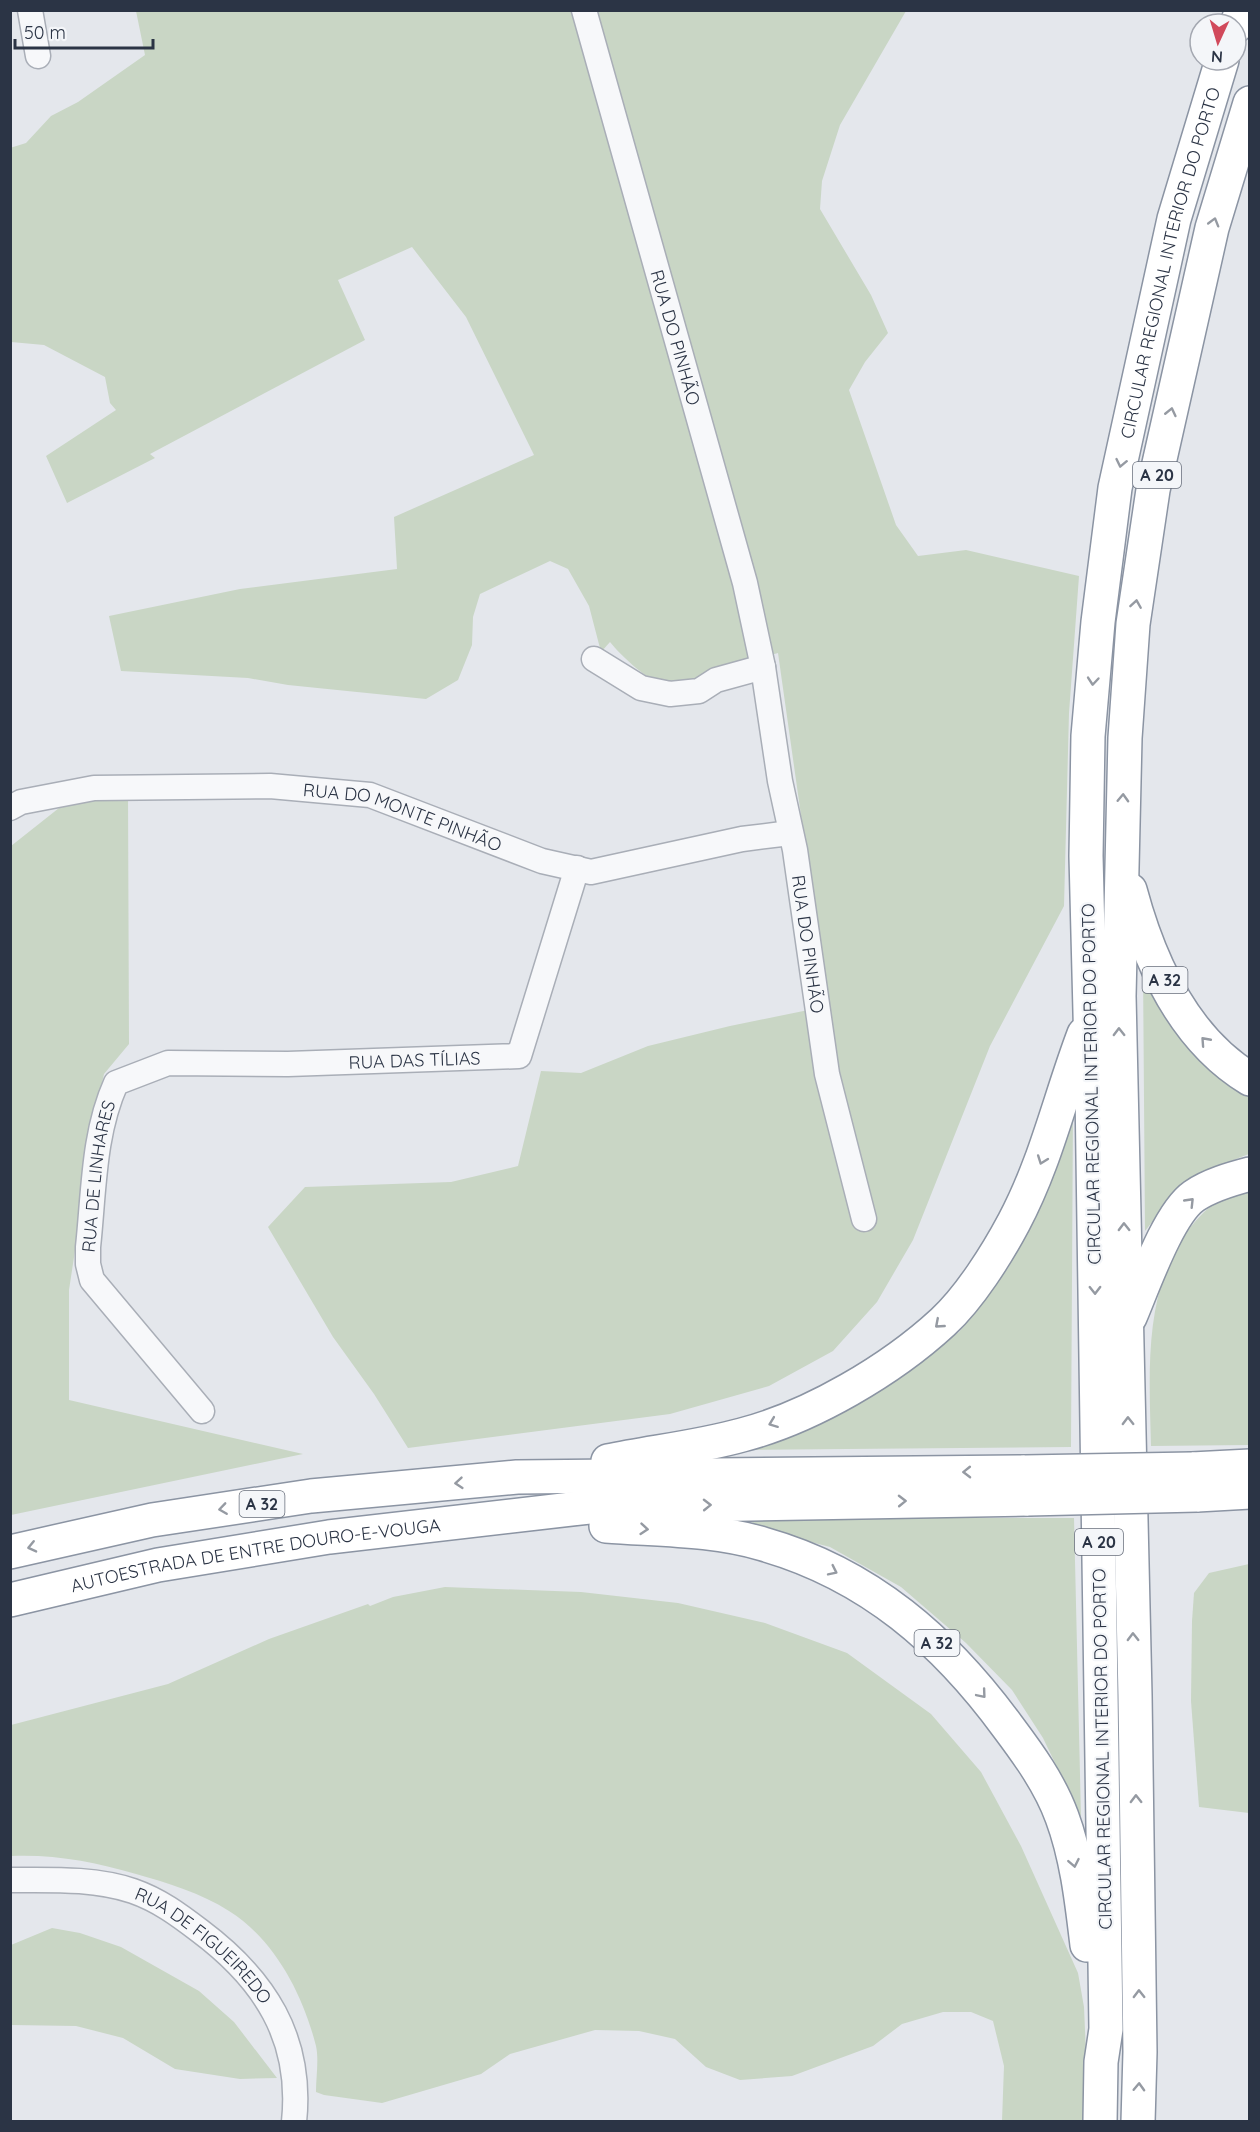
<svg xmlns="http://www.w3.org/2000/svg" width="1260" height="2132" font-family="Quicksand,sans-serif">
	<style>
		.green { fill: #c9d6c5 }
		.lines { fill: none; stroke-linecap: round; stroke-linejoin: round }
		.minor-casing { stroke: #a9aeb7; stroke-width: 27 }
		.highway-casing { stroke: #8b94a3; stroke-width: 36 }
		.minor { stroke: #f7f8fa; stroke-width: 24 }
		.highway { stroke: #fff; stroke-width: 33 }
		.highway-bridge-casing { stroke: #8b94a3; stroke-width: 36; stroke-linecap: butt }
		.highway-bridge { stroke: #fff; stroke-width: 33 }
		.oneway { stroke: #959aa2 }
		.labels { text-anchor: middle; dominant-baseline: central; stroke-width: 4.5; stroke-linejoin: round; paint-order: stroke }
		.shield { fill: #f4f6f9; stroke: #676e7b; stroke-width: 1.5 }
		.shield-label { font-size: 16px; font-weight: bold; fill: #2b3445 }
		.street-label { font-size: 18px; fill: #2b3445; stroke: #f4f6f9 }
	</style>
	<rect width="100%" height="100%" fill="#e4e7ec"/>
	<g class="green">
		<path d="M136,11H906L840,125L822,181L820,209L871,295L888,333L865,362L849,390L896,525L918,556L966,550L1079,576L1069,713L1064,906L990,1046L913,1240L877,1302L833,1351L769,1386L670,1414L408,1448L374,1394L333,1337L268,1227L305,1187L451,1182L518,1166L541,1071L581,1073L648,1046L730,1026L828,1006L778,653C744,662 704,688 668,686C651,684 620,655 610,642L601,652L589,606L568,569L550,561L480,594L473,617L472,645L458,680L426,699L288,685L248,678L121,671L109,616L240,589L397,569L394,517L534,455L466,317L412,247L338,280L365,340L150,454L155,458L67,503L46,456L116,410L110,403L105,377L44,345L11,342L10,148L26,143L51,116L78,102L145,55Z"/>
		<path d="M128,793L129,1044L104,1074L96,1113L69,1290V1400L303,1454L11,1515V846L59,808Z"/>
		<path d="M1143,967L1250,1088L1249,1154C1202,1171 1176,1191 1145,1231Z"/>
		<path d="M1073,1111L1071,1447L733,1450L882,1383L959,1332L1008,1268L1043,1202Z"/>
		<path d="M1249,1187V1445L1151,1446C1149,1362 1141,1265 1212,1205C1222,1197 1238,1193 1249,1187Z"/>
		<path d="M752,1518H1074L1081,1817L1043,1738L1012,1690L966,1643L901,1587L830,1547L753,1527Z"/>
		<path d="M1249,1564H1250L1249,1813L1199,1807L1191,1701L1192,1621L1194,1593L1209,1573Z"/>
		<path d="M445,1587L581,1592L678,1603L765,1623L847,1653L931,1714L981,1772L1021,1846L1078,1973L1084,2007L1086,2053L1083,2121H1002L1004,2066L993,2021L971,2012H943L902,2024L873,2046L792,2076L740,2080L706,2067L675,2039L639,2031L595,2030L510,2054L481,2074L382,2103L324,2095L316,2092C316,2077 319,2060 316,2046C303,1995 275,1940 229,1911C201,1893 168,1883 136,1874C96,1862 53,1854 11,1856V1725L168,1684L269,1639L368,1604L370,1606L393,1597Z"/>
		<path d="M52,1928L80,1933L121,1947L199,1991L234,2022L277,2078L240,2079L175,2069L123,2038L76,2026L11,2025V1945Z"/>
	</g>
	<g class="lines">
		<g class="minor-casing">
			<g id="minor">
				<path d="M30,10L38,56"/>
				<path id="s1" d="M584,10L745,583L763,667L780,781L795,850L827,1074L864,1219"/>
				<path d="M594,659L641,688L670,694L699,691L716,680L763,667"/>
				<path id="s2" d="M10,808L21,802L94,788L270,786L370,795L542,861L591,872L742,839L790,833"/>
				<path id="s3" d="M202,1411L92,1280L88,1264V1247C94,1192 93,1134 116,1083L168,1063L288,1064L519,1056L577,868"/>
				<path id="s4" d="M10,1880C51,1880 95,1878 133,1891C159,1900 179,1915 200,1931C264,1979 303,2038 294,2122"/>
			</g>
		</g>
		<g class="highway-casing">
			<g id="highway">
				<path d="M1236,26L1242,10"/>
				<path d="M1130,890C1149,961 1184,1039 1250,1079"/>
				<path d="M1130,1317C1143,1287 1168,1214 1194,1196C1210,1185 1231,1179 1250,1174"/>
				<path d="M608,1461C652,1452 699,1447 742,1435C811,1417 891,1370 943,1322C970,1297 997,1254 1014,1222C1046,1162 1060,1097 1084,1034"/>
				<path d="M1192,1469L1250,1466"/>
				<path d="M1197,1495L1250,1492"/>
				<path d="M606,1526C658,1530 713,1529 763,1544C869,1574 945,1641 1008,1727C1029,1755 1050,1784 1062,1817C1077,1857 1082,1903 1087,1945"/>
				<path d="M10,1552L152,1520L311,1496L517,1477L1025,1472"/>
				<path id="s5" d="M10,1600L158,1565L329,1537L589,1507L1028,1499"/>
				<path id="s6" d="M1100,2122L1101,2062L1106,2029L1092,1090L1086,856L1088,736L1098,622L1115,488L1174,219L1222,60"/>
				<path d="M1138,2122L1140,2052L1135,1695L1119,996L1125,738L1133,624L1153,490L1212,228L1250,103"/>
			</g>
		</g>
		<use href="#minor" class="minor"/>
		<use href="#highway" class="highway"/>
		<g class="highway-bridge-casing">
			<g id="highway-bridge">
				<path d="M1025,1472L1192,1469"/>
				<path d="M1028,1499L1197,1495"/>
			</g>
		</g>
		<use href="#highway-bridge" class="highway-bridge"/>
	</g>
	<defs><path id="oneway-chevron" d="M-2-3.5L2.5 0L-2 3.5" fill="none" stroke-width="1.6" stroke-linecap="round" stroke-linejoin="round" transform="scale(1.5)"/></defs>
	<g class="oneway">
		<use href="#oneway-chevron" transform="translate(1214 222) rotate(-74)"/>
		<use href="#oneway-chevron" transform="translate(1171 412) rotate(-77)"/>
		<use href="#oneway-chevron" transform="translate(1121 463) rotate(102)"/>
		<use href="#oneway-chevron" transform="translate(1136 604) rotate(-81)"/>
		<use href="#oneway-chevron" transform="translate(1093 681) rotate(95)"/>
		<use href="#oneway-chevron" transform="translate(1123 798) rotate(-88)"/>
		<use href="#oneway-chevron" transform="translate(1119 1032) rotate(-91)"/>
		<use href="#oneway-chevron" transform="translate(1205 1041) rotate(-132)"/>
		<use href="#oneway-chevron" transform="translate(1042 1160) rotate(110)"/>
		<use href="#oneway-chevron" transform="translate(1190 1202) rotate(-46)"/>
		<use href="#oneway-chevron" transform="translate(1124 1227) rotate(-91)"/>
		<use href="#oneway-chevron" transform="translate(1095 1290) rotate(89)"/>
		<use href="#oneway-chevron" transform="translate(939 1324) rotate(139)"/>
		<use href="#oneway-chevron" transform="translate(1128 1421) rotate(-91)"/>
		<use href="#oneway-chevron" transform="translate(773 1423) rotate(159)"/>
		<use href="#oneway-chevron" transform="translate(967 1472) rotate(179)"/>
		<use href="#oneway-chevron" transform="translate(459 1483) rotate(175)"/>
		<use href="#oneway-chevron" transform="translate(902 1501) rotate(-1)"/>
		<use href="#oneway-chevron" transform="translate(707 1505) rotate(-1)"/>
		<use href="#oneway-chevron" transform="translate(223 1509) rotate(172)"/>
		<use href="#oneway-chevron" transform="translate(644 1529) rotate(5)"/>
		<use href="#oneway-chevron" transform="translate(32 1547) rotate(167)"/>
		<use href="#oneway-chevron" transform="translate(833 1571) rotate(26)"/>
		<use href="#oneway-chevron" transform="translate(1133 1637) rotate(-91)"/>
		<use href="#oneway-chevron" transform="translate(982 1694) rotate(50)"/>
		<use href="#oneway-chevron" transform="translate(1136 1799) rotate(-91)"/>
		<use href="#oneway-chevron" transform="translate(1074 1863) rotate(79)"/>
		<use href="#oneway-chevron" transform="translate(1139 1994) rotate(-91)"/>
		<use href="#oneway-chevron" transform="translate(1139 2087) rotate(-88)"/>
	</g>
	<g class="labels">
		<g class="shield">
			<rect x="1133" y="462" width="48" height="26" rx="4.5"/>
			<rect x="1142.5" y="967" width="45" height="26" rx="4.5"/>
			<rect x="239.5" y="1491" width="45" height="26" rx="4.5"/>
			<rect x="1075" y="1529" width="48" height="26" rx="4.5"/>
			<rect x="914.5" y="1630" width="45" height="26" rx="4.5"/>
		</g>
		<g class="shield-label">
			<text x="1157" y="475">A 20</text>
			<text x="1165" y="980">A 32</text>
			<text x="262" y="1504">A 32</text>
			<text x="1099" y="1542">A 20</text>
			<text x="937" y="1643">A 32</text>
		</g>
		<g class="street-label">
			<text stroke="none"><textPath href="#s6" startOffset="1868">CIRCULAR REGIONAL INTERIOR DO PORTO</textPath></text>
			<text stroke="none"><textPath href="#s1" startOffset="340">RUA DO PINHÃO</textPath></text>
			<text stroke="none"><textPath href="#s2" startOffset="400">RUA DO MONTE PINHÃO</textPath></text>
			<text stroke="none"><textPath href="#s1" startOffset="962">RUA DO PINHÃO</textPath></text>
			<text stroke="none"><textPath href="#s3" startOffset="674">RUA DAS TÍLIAS</textPath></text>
			<text transform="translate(1091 1084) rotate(-91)">CIRCULAR REGIONAL INTERIOR DO PORTO</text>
			<text stroke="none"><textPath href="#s3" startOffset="276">RUA DE LINHARES</textPath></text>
			<text stroke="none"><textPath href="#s5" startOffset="250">AUTOESTRADA DE ENTRE DOURO-E-VOUGA</textPath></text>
			<text transform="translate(1102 1749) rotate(-91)">CIRCULAR REGIONAL INTERIOR DO PORTO</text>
			<text stroke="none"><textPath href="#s4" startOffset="214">RUA DE FIGUEIREDO</textPath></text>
		</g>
	</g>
	<rect width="1260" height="2132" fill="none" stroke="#2b3445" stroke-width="24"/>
	<g transform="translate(1218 42) rotate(184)"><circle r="28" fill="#f4f6f9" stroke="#a4a8b1" stroke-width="1.5"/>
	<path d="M0-4.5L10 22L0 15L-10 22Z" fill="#d1495b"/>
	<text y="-9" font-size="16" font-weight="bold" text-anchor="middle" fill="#2b3445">N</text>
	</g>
	<path d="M15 39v9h138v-9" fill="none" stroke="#2b3445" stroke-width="3"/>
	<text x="24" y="39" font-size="18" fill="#2b3445" stroke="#f4f6f9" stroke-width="4.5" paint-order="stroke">50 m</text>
</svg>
